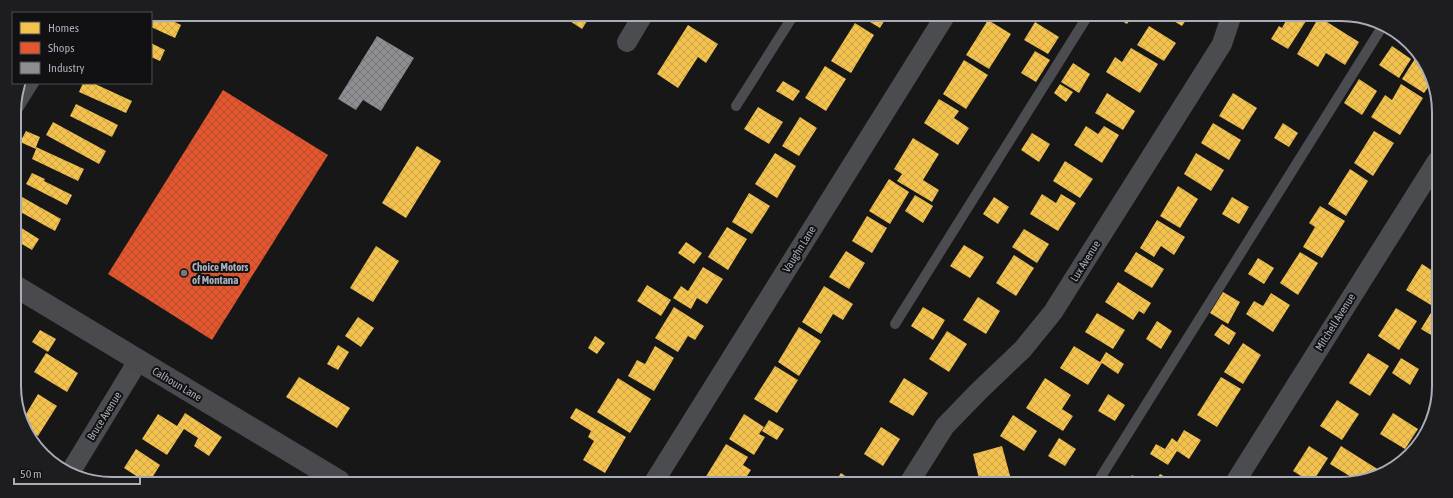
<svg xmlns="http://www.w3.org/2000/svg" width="1453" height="498" font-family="'Asap Condensed',sans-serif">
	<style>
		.homes { fill: url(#homes-cross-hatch) }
		.shops { fill: url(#shops-cross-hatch) }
		.industry { fill: url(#industry-cross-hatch) }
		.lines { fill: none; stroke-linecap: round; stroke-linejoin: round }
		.lane { stroke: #4b4c50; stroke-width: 10 }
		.street { stroke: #4b4c50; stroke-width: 20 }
		.secondary { stroke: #4a4a4e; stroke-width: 22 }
		.poi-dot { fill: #757880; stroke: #111113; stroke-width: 1.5 }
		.labels { text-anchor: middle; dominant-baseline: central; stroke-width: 4; stroke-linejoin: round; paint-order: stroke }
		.street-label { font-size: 11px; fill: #a8adb8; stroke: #111113 }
		.poi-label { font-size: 11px; font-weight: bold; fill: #a8adb8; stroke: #111113; text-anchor: start }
		.rim { fill: none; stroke: #a8adb8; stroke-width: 2 }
	</style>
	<defs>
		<pattern id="homes-cross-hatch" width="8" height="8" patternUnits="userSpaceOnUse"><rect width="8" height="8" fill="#f2c14e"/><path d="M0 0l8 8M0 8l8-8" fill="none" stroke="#cca549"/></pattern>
		<pattern id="shops-cross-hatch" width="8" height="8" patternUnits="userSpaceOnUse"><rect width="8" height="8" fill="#e4572e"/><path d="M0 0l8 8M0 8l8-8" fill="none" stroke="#b84e30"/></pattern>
		<pattern id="industry-cross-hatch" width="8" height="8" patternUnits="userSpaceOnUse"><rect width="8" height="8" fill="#8d8d92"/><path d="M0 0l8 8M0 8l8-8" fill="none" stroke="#76777b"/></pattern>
	</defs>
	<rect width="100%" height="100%" fill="#171717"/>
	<g class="homes">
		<path d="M151,14H158L181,25L175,38L151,27Z"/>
		<path d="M563,15H591L582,29L562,16Z"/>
		<path d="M860,16H887L880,28Z"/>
		<path d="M1013,16H1023L1020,21Z"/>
		<path d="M1115,17H1132L1127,24Z"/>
		<path d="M1167,17H1188L1182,26Z"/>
		<path d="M1288,17H1300L1306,21L1288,49L1271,39L1279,26L1282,28Z"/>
		<path d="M1319,17L1359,42L1345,65L1326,53L1318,67L1297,54Z"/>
		<path d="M988,20L1011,34L989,69L966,55Z"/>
		<path d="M1035,22L1059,37L1048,54L1024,40Z"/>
		<path d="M855,23L874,35L851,73L831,61Z"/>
		<path d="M688,25L718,44L706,63L698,57L678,88L657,74Z"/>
		<path d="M1149,26L1176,43L1164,61L1137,45Z"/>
		<path d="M151,43L165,50L160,61L151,57Z"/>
		<path d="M1392,46L1411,59L1399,78L1379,65Z"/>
		<path d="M1131,48L1158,64L1140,93L1106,72L1115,57L1122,62Z"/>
		<path d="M1035,51L1050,60L1036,82L1021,73Z"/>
		<path d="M1418,54L1432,82L1424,93L1402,79Z"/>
		<path d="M964,60L988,75L966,109L943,94Z"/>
		<path d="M1073,63L1090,74L1079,93L1061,82Z"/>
		<path d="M825,66L846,79L826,111L805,98Z"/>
		<path d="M1359,79L1377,91L1362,115L1344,103Z"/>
		<path d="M783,81L800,91L793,101L776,91Z"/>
		<path d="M83,83H93L132,101L126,113L79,92Z"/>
		<path d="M1060,84L1073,92L1066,102L1054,93Z"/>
		<path d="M1401,84L1423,98L1400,135L1371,117L1385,95L1392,100Z"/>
		<path d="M1107,93L1135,111L1123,130L1095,113Z"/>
		<path d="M1233,93L1257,108L1243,130L1219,116Z"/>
		<path d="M939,99L959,111L954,118L969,128L958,145L924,123Z"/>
		<path d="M76,104L118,125L112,137L70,116Z"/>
		<path d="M758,107L783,122L769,144L744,129Z"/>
		<path d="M800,117L817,128L799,156L782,146Z"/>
		<path d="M53,122L106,151L99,164L46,135Z"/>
		<path d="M1213,123L1241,140L1229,160L1201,143Z"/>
		<path d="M1283,123L1298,133L1289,147L1274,138Z"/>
		<path d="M1086,126L1098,134L1104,126L1119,135L1102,163L1074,145Z"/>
		<path d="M26,131L40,137L36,147L84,169L78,181L32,159L36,149L20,142Z"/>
		<path d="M1374,131L1394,143L1373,176L1354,163Z"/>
		<path d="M1032,133L1050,144L1039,162L1021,150Z"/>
		<path d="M913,138L939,154L923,180L939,190L932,202L897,181L902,174L894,169Z"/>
		<path d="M417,146L441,161L406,218L382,203Z"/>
		<path d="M775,153L796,166L777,198L755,184Z"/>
		<path d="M1196,153L1224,170L1211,191L1184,174Z"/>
		<path d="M1065,161L1093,179L1080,198L1053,181Z"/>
		<path d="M1350,169L1368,181L1346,216L1328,204Z"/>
		<path d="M32,173L45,179L44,181L72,195L67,205L26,184Z"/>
		<path d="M889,179L909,192L890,224L869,211Z"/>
		<path d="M1178,186L1198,199L1180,228L1160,216Z"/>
		<path d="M15,193L61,219L55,231L15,209Z"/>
		<path d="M749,193L770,206L752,234L732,222Z"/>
		<path d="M1042,194L1056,203L1061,194L1076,203L1058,231L1030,214Z"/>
		<path d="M915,195L933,206L923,223L905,211Z"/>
		<path d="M994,197L1009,207L998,224L983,214Z"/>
		<path d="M1232,197L1249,207L1239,224L1222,214Z"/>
		<path d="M1320,206L1345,221L1322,258L1303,247L1315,227L1309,223Z"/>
		<path d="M867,216L887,228L872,253L852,241Z"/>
		<path d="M1157,220L1185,237L1174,255L1161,246L1154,257L1140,248Z"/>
		<path d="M15,224L39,239L32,250L15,240Z"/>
		<path d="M727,227L747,239L728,270L708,257Z"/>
		<path d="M1024,229L1049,244L1037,263L1012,247Z"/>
		<path d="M686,242L702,253L694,264L678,253Z"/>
		<path d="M964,245L984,257L970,278L950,266Z"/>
		<path d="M376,246L399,261L373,302L350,288Z"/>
		<path d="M846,251L865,263L849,289L829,277Z"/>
		<path d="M1136,252L1164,269L1152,288L1124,271Z"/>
		<path d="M1300,252L1318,263L1298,295L1280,283Z"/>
		<path d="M1014,255L1034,268L1016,296L996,283Z"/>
		<path d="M1258,258L1274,268L1264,284L1248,274Z"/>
		<path d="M1422,264L1436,273V296L1431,305L1406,290Z"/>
		<path d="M703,267L723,279L707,304L697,298L691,309L673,298L681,286L688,291Z"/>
		<path d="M1118,282L1151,303L1144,314L1139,311L1133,320L1105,302Z"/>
		<path d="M647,285L671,300L661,316L637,301Z"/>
		<path d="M824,286L853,304L843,320L833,314L821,334L802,322Z"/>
		<path d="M1223,292L1240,302L1228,324L1210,313Z"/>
		<path d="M1271,293L1290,305L1273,332L1246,314L1254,301L1263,306Z"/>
		<path d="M978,297L1000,311L986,334L963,320Z"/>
		<path d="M674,307L704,326L695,340L688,336L678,352L655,338Z"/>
		<path d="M923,307L945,320L933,340L911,326Z"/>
		<path d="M1396,308L1417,321L1399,350L1378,336Z"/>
		<path d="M1432,311L1436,313V338L1421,329Z"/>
		<path d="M1097,313L1125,330L1113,349L1085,332Z"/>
		<path d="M358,317L374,328L361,347L345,336Z"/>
		<path d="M1157,321L1172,331L1161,349L1146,339Z"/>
		<path d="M1222,324L1236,333L1229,345L1214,335Z"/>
		<path d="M799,327L821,341L799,376L778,362Z"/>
		<path d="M40,330L56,339L48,352L32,342Z"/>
		<path d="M947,331L967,344L949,372L929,359Z"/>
		<path d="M595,336L605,343L597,354L588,348Z"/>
		<path d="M1243,343L1261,355L1243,384L1224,372Z"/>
		<path d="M338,345L349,352L338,370L327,364Z"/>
		<path d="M655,346L674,358L654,391L628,376L637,360L645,364Z"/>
		<path d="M1074,346L1100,362L1106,352L1124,364L1118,374L1102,363L1088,385L1060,368Z"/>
		<path d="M46,353L78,373L67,392L34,372Z"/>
		<path d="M1368,353L1389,366L1370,396L1349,383Z"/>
		<path d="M1401,358L1419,369L1410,385L1392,373Z"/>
		<path d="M775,366L798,380L777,413L754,399Z"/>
		<path d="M299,377L350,408L337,428L286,397Z"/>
		<path d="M1221,377L1241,389L1217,427L1197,415Z"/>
		<path d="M618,378L651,399L630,433L597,412Z"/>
		<path d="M904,378L928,393L913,416L889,402Z"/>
		<path d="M1045,378L1071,395L1062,409L1073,416L1063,431L1026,408Z"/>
		<path d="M38,394L57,406L38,436L29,431L23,419Z"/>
		<path d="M1108,394L1125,405L1115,421L1098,411Z"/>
		<path d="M1337,400L1359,414L1342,440L1320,426Z"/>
		<path d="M576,408L626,437L605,473L583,460L594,441L588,437L591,431L570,418Z"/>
		<path d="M185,413L222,437L209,456L194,446L198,438L184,429L167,455L142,439L158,414L177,426Z"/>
		<path d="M1393,413L1418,429L1405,449L1380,434Z"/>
		<path d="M744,414L764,427L759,434L765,437L754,455L729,439Z"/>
		<path d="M1013,415L1037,431L1024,451L1000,436Z"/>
		<path d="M769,420L784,429L777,440L762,431Z"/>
		<path d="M881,427L900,439L883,466L864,454Z"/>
		<path d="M1184,430L1201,440L1189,459L1177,451L1168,465L1150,454L1156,444L1165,449L1172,438L1177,442Z"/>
		<path d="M1059,438L1076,449L1065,466L1048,456Z"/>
		<path d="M726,444L748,457L743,465L751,470L743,482H712L705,478Z"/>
		<path d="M1002,446L1012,483H980L973,454Z"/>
		<path d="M1309,446L1328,458L1312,483L1293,471Z"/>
		<path d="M1341,446L1379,470L1378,472L1356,480L1330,464Z"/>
		<path d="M136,449L160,465L150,481H144L124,468Z"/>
		<path d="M841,473L856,483L835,482Z"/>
		<path d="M1160,474L1176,483H1154Z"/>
		<path d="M1132,475L1145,483H1127Z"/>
		<path d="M510,477L517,482H507Z"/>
	</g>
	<path class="shops" d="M223,90L328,155L212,340L108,274Z"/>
	<path class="industry" d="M377,36L414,58L381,111L363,100L356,110L338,99Z"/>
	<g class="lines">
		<g class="lane">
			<path d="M736,106L793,16"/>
			<path d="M14,115L34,83"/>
			<path d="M895,324L1087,17"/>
			<path d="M1097,483L1382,27"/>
		</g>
		<g class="street">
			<path d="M627,42L643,15"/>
			<path d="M71,471L138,361"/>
			<path d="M654,482L945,16"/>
			<path d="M909,483L945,426L979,391L1023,349L1053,312L1222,44L1231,17"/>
			<path d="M1234,484L1437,161"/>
		</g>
		<path class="secondary" d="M15,286L339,481"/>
	</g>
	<circle class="poi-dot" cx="184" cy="273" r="4"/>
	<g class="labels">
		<g class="street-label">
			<text transform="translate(799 249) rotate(-58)">Vaughn Lane</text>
			<text transform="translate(1085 261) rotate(-58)">Lux Avenue</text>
			<text transform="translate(1335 322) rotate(-58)">Mitchell Avenue</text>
			<text transform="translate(177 384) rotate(31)">Calhoun Lane</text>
			<text transform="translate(104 416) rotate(-58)">Bruce Avenue</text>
		</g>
		<g class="poi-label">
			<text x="192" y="267">Choice Motors<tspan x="192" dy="13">of Montana</tspan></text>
		</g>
	</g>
	<path d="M0 0H1453V498H0ZM112 21H1341A91 91 0 0 1 1432 112V386A91 91 0 0 1 1341 477H112A91 91 0 0 1 21 386V112A91 91 0 0 1 112 21Z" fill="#1d1d20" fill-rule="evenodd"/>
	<path class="rim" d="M112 21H1341A91 91 0 0 1 1432 112V386A91 91 0 0 1 1341 477H112A91 91 0 0 1 21 386V112A91 91 0 0 1 112 21Z"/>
	<rect x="12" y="12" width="140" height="72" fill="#111113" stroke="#4d4f55"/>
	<rect x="20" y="22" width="20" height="12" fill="#f2c14e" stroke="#4d4f55"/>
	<text x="48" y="32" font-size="12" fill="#a8adb8">Homes</text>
	<rect x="20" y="42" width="20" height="12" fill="#e4572e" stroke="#4d4f55"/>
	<text x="48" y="52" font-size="12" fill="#a8adb8">Shops</text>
	<rect x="20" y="62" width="20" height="12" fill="#8d8d92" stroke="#4d4f55"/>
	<text x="48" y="72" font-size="12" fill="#a8adb8">Industry</text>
	<path d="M14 478v6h126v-6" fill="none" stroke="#a8adb8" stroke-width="2"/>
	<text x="20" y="478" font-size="12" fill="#a8adb8" stroke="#111113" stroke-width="3" paint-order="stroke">50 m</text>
</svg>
